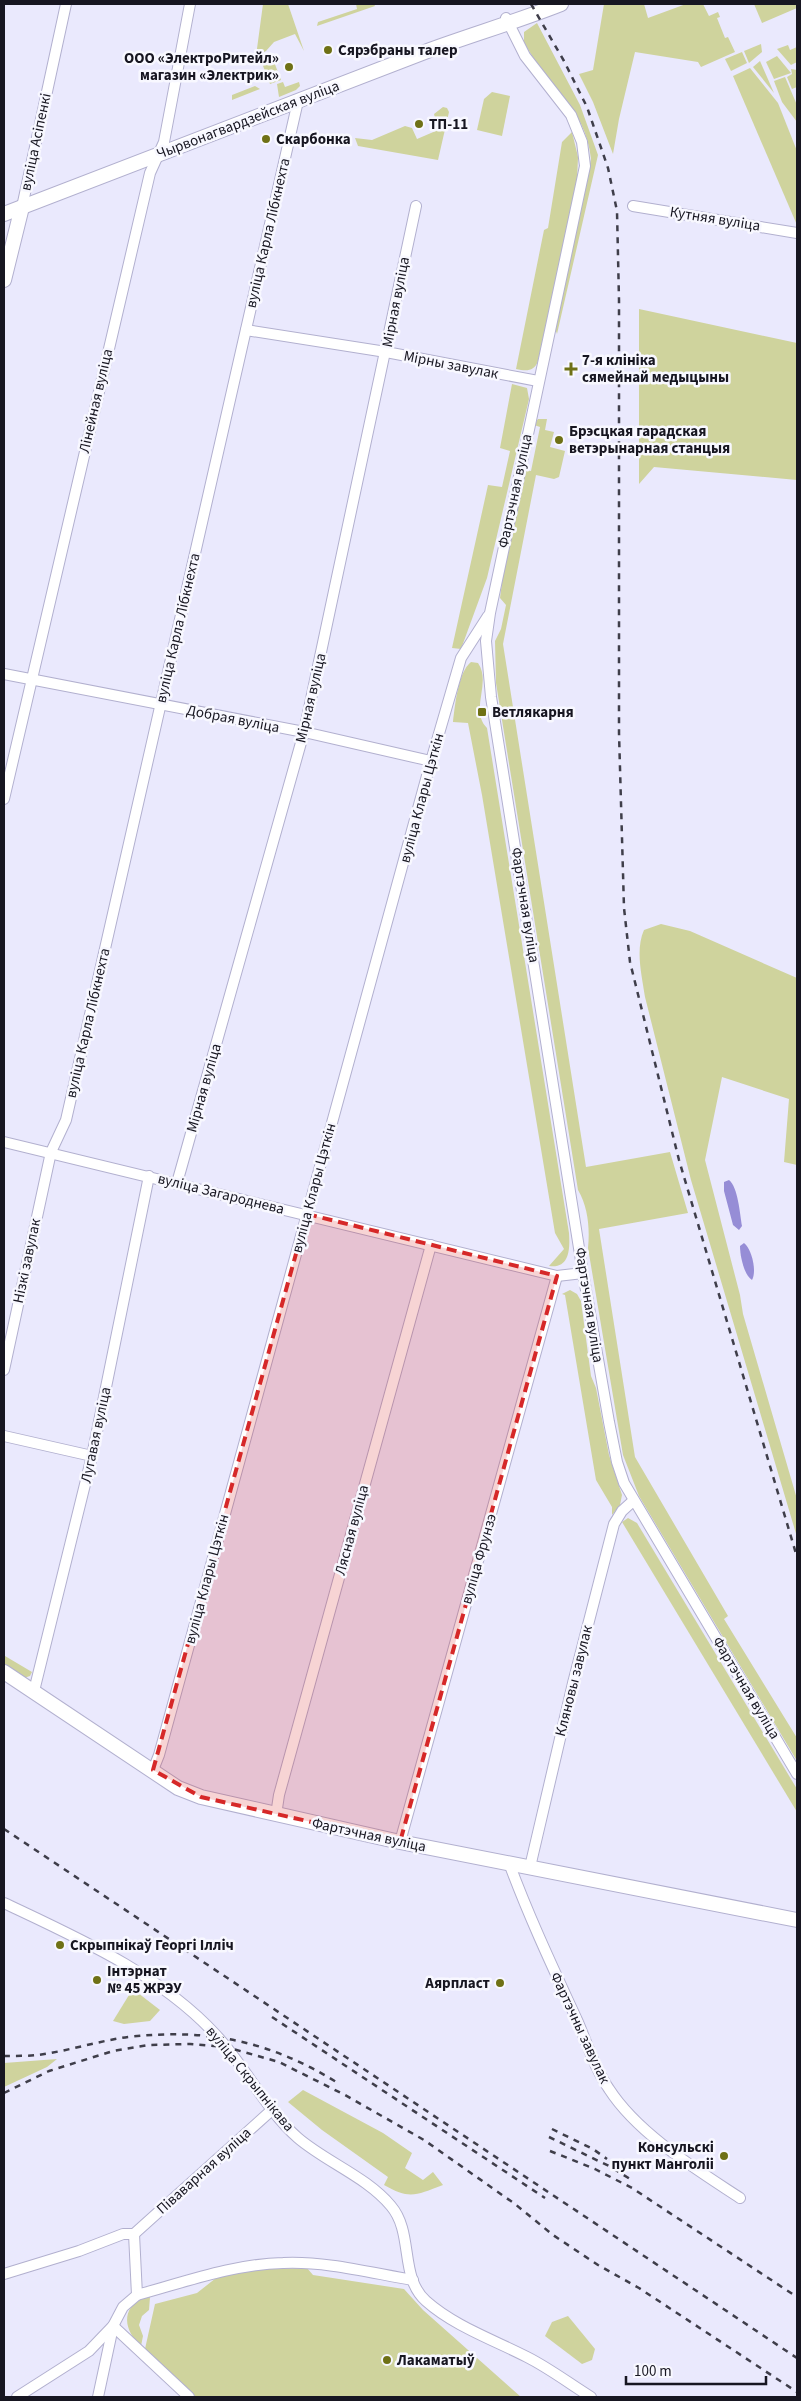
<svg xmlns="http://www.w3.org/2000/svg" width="801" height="2401" font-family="'Source Sans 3',sans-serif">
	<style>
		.green { fill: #cfd39d }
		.water { fill: #968dd6 }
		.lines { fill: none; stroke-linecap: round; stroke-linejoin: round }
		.minor-casing { stroke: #b2b0cf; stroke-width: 12 }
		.major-casing { stroke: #b2b0cf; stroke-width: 16 }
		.minor { stroke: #fff; stroke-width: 10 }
		.major { stroke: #fff; stroke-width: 14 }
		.rail { stroke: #3f3e4a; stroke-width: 2.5; stroke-dasharray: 6 6; stroke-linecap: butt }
		.marked { fill: #d62828; fill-opacity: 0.2; stroke: #d62828; stroke-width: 4; stroke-dasharray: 10 6; stroke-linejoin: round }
		.poi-dot { fill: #6f7116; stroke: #f8f8ff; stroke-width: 2 }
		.labels { text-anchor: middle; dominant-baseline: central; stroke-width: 5; stroke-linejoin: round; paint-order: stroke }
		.poi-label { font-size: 15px; font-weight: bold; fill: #171621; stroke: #f8f8ff; text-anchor: start }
		.street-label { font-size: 15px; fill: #171621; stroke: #f8f8ff }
	</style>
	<rect width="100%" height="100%" fill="#eae9fd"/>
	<g class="green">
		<path d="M263,4H288L304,51L295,34L274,42L266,51L256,56Z"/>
		<path d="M356,4H374L375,6L317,26L318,22L357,9Z"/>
		<path d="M604,4H644L648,18L686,4H703L709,16L718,12L720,17L717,18L725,38L728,37L735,52L701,67L698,62L635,52L619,119L613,154L593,102L579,74L593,70Z"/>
		<path d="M754,4H797V8L762,23Z"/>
		<path d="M537,23L580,105L598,155L557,334L555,328L591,159C586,107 546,85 524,42V32Z"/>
		<path d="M761,44L762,52L749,63L744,51Z"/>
		<path d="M788,45L790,50L797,47V62L791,65L777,49Z"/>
		<path d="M742,52L747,63L731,71L725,59Z"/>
		<path d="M271,54L281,80L270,84L260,58Z"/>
		<path d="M777,56L791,73L774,79L766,62Z"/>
		<path d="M760,61L774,93L753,67Z"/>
		<path d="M750,68L778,103L797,151V225L733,76Z"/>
		<path d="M791,69L797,70V87L792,89L787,77L792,74Z"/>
		<path d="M785,77L797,105V122L782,102L774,81Z"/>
		<path d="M283,82L285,87L299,82L300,86L296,90L279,97L277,84Z"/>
		<path d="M255,86L260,89L232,100V95Z"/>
		<path d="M492,92L510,96L502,136L477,130L484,99Z"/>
		<path d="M443,107L447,108L449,112L438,160L358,146L355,138L372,140L405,126L412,128L417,139L438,130L434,114Z"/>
		<path d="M572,132L578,157L577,181L538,361C534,372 526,371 516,369L544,230L548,228L562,142Z"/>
		<path d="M639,309L797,343V480L654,467L639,484Z"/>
		<path d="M512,384L527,388L529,399L487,578L461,649L452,648L488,485L502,487L510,451L500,448Z"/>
		<path d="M538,419H547L545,430L554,432L550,447L565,451L559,477L554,479L536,475L503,644L586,1167L670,1152L688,1213L599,1229L635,1457L728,1616L724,1619L797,1738V1761L639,1496L623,1455L588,1248C590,1228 588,1207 578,1190L496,683L495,641L501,629L506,605L500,598L504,567L524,470L531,471L540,427L534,425Z"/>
		<path d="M471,662L478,663C492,683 469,710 487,728L569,1233C570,1248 570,1269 549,1266L564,1249L555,1233L482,795L468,723L453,722C455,706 458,672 471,662Z"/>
		<path d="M661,924L690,931L797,978V1165L784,1162L789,1099L722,1077L705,1160L740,1295L743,1314L797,1499V1537L691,1180L645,997C642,976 635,950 644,930Z"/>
		<path d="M570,1290L577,1294L581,1301L591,1376L596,1388L609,1455L622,1495L620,1505L612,1515V1507L596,1480L565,1295L562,1294Z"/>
		<path d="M628,1518L637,1523L797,1789V1812L622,1522Z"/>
		<path d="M5,1656L32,1672L30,1676L24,1678L4,1666Z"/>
		<path d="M138,1993L160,2010L150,2021L124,2024L113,2021L129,1995Z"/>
		<path d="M57,2059L47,2067L4,2087V2063Z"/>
		<path d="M303,2090L383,2133L412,2153L405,2168L423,2180L433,2172L443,2185C416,2195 410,2200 384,2185L388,2177L322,2130L288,2102Z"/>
		<path d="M307,2268L313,2275L404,2289L423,2310L521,2397H196L145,2349L155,2304L197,2293L216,2278L257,2269Z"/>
		<path d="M144,2297H150L149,2310L142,2316L139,2325L143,2336L141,2346C124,2331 120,2308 144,2297Z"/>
		<path d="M568,2316L595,2349L592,2360L582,2364L545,2336L552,2322Z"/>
	</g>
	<g class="water">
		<path d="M729,1180C738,1187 740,1214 742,1226L739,1230L733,1225L724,1191V1182Z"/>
		<path d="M744,1243C752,1249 757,1272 752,1280C744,1275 740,1256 740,1246Z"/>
	</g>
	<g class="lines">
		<g class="minor-casing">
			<g id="minor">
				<path d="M506,18L525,56L571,115L582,142L585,166L490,613L486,641L491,697L583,1273L609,1422L617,1462L624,1483L797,1774"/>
				<path d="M633,206L797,233"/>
				<path d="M22,207L66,4"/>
				<path d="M246,330L386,352L538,381"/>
				<path d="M4,674L304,732L431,761"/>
				<path d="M4,799L150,173L164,142L190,4"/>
				<path d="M4,1142L557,1276L583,1273"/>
				<path d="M177,1183L304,732L416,206"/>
				<path d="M4,1370L51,1152L66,1120L298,101"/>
				<path d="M4,1436L92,1456"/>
				<path d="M34,1691L92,1456L149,1176"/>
				<path d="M153,1770L159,1755L431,761L461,658L488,616"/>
				<path d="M276,1815L279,1795L431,1245"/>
				<path d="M400,1842L557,1276"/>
				<path d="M509,1863C529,1917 553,1968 577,2020C587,2043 595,2069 609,2089C638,2134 696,2169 740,2198"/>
				<path d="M530,1867L573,1683L614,1524L622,1511L633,1501"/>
				<path d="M4,1903C78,1938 160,1974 216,2035C246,2067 265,2109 298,2138C326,2162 367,2177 391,2206C414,2233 399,2277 426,2301C454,2326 494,2340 527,2357C549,2368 570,2384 591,2397"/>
				<path d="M4,2274L79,2251L123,2234H134L273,2109"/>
				<path d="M137,2295C185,2282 234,2264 283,2263C326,2261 371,2273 413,2280"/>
				<path d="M113,2326L189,2397"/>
				<path d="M17,2397L89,2351L113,2326L123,2307L137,2295L134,2234"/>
				<path d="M98,2397L113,2327"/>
			</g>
		</g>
		<g class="major-casing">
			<g id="major">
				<path d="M4,214L430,50C474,34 518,21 561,4"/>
				<path d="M4,280L22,207"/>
				<path d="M4,1672L178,1788L201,1797L400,1842L797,1920"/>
			</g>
		</g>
		<use href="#minor" class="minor"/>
		<use href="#major" class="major"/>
		<g class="rail">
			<path d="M531,4L564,61L587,107L608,168L617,211L619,300V733L624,908L630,962L679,1160L797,1557"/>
			<path d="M4,1829L797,2358"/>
			<path d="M272,2017L545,2198"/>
			<path d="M4,2056C15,2056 27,2056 38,2055C68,2051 98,2041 128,2037C208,2028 270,2041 338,2083"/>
			<path d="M4,2093L49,2071L113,2051L149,2045L190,2044L226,2047L279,2062L345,2095L424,2140L515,2204L553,2235L598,2265L639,2288L797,2392"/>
			<path d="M552,2129L593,2149L607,2159"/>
			<path d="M549,2137L611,2167L630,2179"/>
			<path d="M550,2151L595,2169L632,2188L797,2297"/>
		</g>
	</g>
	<path class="marked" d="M307,1214L557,1276L400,1842L201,1797L153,1770Z"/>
	<g class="poi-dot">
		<circle cx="328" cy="50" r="5"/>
		<circle cx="289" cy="67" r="5"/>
		<circle cx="419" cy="124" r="5"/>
		<circle cx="266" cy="139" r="5"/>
		<path d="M568.5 361.5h5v5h5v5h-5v5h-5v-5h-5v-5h5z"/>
		<circle cx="559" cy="440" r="5"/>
		<rect x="477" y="707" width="10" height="10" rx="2.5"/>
		<circle cx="60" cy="1945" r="5"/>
		<circle cx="97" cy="1980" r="5"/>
		<circle cx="500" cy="1983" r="5"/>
		<circle cx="724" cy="2156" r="5"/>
		<circle cx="387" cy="2360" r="5"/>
	</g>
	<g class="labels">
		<g class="poi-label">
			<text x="338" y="50">Сярэбраны талер</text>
			<text x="279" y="58" text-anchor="end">ООО «ЭлектроРитейл»<tspan x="279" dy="17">магазин «Электрик»</tspan></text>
			<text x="429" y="124">ТП-11</text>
			<text x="276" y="139">Скарбонка</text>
			<text x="582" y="360">7-я клініка<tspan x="582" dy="17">сямейнай медыцыны</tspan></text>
			<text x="569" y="431">Брэсцкая гарадская<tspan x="569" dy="17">ветэрынарная станцыя</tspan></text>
			<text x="492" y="712">Ветлякарня</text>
			<text x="70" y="1945">Скрыпнікаў Георгі Ілліч</text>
			<text x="107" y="1971">Інтэрнат<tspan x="107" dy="17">№ 45 ЖРЭУ</tspan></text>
			<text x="490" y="1983" text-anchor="end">Аярпласт</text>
			<text x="714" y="2147" text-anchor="end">Консульскі<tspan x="714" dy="17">пункт Манголіі</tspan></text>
			<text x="397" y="2360">Лакаматыў</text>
		</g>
		<g class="street-label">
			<text transform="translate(248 120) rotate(-21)">Чырвонагвардзейская вуліца</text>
			<text transform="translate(36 142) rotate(-78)">вуліца Асіпенкі</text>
			<text transform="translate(715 219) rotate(9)">Кутняя вуліца</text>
			<text transform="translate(268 233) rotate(-77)">вуліца Карла Лібкнехта</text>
			<text transform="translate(396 302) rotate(-79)">Мірная вуліца</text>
			<text transform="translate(451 365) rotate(11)">Мірны завулак</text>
			<text transform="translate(96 401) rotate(-77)">Лінейная вуліца</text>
			<text transform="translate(515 491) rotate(-78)">Фартэчная вуліца</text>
			<text transform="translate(178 628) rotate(-77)">вуліца Карла Лібкнехта</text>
			<text transform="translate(311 698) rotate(-77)">Мірная вуліца</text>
			<text transform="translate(233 719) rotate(11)">Добрая вуліца</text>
			<text transform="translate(422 798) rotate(-75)">вуліца Клары Цэткін</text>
			<text transform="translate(525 905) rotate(81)">Фартэчная вуліца</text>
			<text transform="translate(88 1023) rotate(-77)">вуліца Карла Лібкнехта</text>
			<text transform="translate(204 1088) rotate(-74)">Мірная вуліца</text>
			<text transform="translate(314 1188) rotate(-75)">вуліца Клары Цэткін</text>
			<text transform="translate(221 1194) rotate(14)">вуліца Загароднева</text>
			<text transform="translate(27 1261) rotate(-78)">Нізкі завулак</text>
			<text transform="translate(589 1305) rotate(81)">Фартэчная вуліца</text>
			<text transform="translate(96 1435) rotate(-78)">Лугавая вуліца</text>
			<text transform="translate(352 1530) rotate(-75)">Лясная вуліца</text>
			<text transform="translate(479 1559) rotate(-74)">вуліца Фрунзэ</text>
			<text transform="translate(207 1579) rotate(-75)">вуліца Клары Цэткін</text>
			<text transform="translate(574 1681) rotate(-76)">Кляновы завулак</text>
			<text transform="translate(746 1688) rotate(59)">Фартэчная вуліца</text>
			<text transform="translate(369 1835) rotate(12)">Фартэчная вуліца</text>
			<text transform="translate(580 2028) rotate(65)">Фартэчны завулак</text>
			<text transform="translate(250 2079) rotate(51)">вуліца Скрыпнікава</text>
			<text transform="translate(204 2171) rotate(-42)">Піваварная вуліца</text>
		</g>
	</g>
	<rect width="801" height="2401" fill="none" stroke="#171621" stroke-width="10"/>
	<path d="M626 2376v8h140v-8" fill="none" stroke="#171621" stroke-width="2.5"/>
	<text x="634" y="2376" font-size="15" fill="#171621" stroke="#f8f8ff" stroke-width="4" paint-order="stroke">100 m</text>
</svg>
